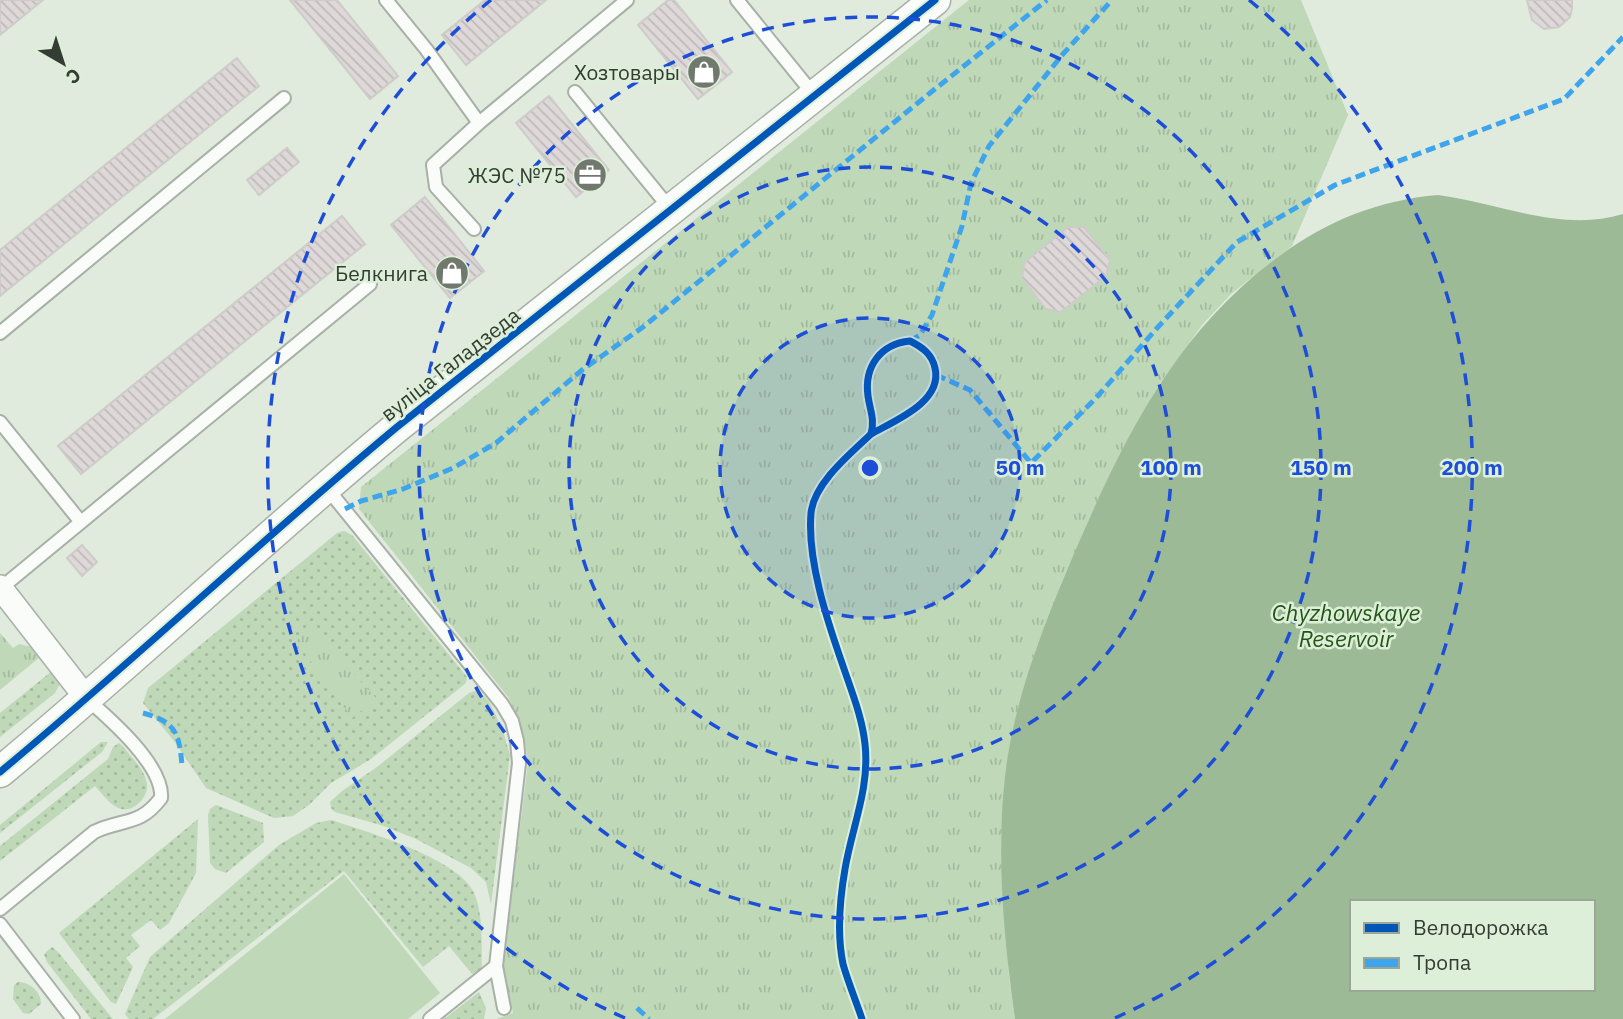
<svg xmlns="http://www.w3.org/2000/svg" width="1623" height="1019" font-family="'IBM Plex Sans',sans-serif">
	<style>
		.grass { fill: url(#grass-dots) }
		.park { fill: url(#park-tufts) }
		.pitch { fill: #bed8b8 }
		.water { fill: #9dba96; fill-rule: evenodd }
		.building { fill: url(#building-back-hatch); stroke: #cdccc9; stroke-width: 2 }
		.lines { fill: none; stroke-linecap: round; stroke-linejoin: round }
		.service-casing { stroke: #a8b0a7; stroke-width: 16 }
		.minor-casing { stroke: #a8b0a7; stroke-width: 26 }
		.tertiary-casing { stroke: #a8b0a7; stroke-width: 33 }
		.service { stroke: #fafcfa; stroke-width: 12 }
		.minor { stroke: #fafcfa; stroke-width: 23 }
		.tertiary { stroke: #fafcfa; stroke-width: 30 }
		.quiet { stroke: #3ea4eb; stroke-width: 5; stroke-dasharray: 10 5; stroke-linecap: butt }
		.cycleway-casing { stroke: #ddefd8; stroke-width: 11 }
		.cycleway { stroke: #0057b8; stroke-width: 7 }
		.ring { fill: none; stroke: #1d4ed8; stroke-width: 3.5; stroke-dasharray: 12 9 }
		.labels { text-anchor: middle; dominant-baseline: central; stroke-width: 5; stroke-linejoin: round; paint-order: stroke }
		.poi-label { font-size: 21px; fill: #353c34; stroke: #ddefd8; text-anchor: end }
		.street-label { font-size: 21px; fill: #353c34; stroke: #ddefd8 }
		.water-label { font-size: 23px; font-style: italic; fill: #235617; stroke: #ddefd8 }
		.centre { fill: #1d4ed8; stroke: #ddefd8; stroke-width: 3.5 }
		.ring-label { font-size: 21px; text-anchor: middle; font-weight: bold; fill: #1d4ed8; stroke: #ddefd8; stroke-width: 5; stroke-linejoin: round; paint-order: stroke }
	</style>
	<defs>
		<pattern id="grass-dots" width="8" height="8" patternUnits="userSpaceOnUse" patternTransform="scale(1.75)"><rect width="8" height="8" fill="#bed8b8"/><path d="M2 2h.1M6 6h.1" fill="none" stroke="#a4ba9f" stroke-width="1.8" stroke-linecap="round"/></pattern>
		<pattern id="park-tufts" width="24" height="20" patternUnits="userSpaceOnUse" patternTransform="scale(1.75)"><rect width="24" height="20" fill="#bed8b8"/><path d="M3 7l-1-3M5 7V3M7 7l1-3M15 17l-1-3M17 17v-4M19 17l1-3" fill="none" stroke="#a4ba9f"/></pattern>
		<pattern id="building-back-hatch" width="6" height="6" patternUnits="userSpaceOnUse" patternTransform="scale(1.75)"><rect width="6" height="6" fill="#ded8d8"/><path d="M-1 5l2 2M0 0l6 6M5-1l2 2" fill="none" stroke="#bfbaba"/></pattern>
	</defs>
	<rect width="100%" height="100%" fill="#e0eadd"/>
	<g class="grass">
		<path d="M344,531L352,535L467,677L466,683L371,759L331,783L309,805L293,816L274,818L206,788L174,741L143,703L148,688L337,533Z"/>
		<path d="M52,671L60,684L55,693L0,737V713Z"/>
		<path d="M475,691L484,696L490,703L503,731L510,755L491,904L486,882L471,868L416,839L384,826L335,812L331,808L330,802L342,791L377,767L469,693Z"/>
		<path d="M101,742H108L102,752L0,833V825Z"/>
		<path d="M119,743L123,746C131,757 145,770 147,784C148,791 144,798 139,803C120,820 107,799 95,786L0,861V846L108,759L113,747Z"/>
		<path d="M216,805L263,823L264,842L226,873L215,869L210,863L208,815L210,809Z"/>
		<path d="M198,819L196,873L169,923L160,930L151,920L131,935L140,946L126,958L133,967L116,1004L111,1002L59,933Z"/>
		<path d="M331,820C365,831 460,859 474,893C484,917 481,944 482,969L472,974L449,946L423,967L344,871L153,1019H129L125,1014L150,957L279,845L316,823Z"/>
		<path d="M52,947L58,952L113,1019H91L47,962L44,954Z"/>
		<path d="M18,982C30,982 41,992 41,1004L29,1014L23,1013L13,999L14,985Z"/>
		<path d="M479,992L486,1008L484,1019H444Z"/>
	</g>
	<g class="park">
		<path d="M969,0H1301L1348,115L1292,246L1231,294L1203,324L1160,383L1117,462L1089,520L1061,584L1036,649L1018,709L1005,775L1001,843L1009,976L1015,1019H496L513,1013L503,964L528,763C526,739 519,719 508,697L359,509L361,487Z"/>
		<path d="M312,629L377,699L352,718L296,641Z"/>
		<path d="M0,633L13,648L19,644L35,648L41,656L0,690Z"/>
	</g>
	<path class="pitch" d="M344,874L440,993L408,1019H165Z"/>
	<path class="water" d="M1438,195C1500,203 1562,233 1623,214V1019H1015C1004,940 996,856 1005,776C1014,698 1045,621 1076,549C1125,436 1176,332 1278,257C1326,221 1379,200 1438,195ZM1352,902H1593V989H1352Z"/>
	<g class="building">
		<path d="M0,0H43L0,35Z"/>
		<path d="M290,0H337L398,76L370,99Z"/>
		<path d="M485,0H546L466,65L442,35Z"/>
		<path d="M668,0H674L732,72L698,99L638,25Z"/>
		<path d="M1527,0H1572V9L1570,17L1559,27L1544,29L1532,20Z"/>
		<path d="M237,58L259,86L0,296V250Z"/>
		<path d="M549,96L609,170L576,197L516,123Z"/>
		<path d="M287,148L299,162L259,195L247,180Z"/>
		<path d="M425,197L484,271L450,298L391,225Z"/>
		<path d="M342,216L365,244L81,474L58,446Z"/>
		<path d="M1068,227H1084L1110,260L1106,276L1061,312L1046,309L1022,278L1025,262Z"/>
		<path d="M82,545L97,562L82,576L67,558Z"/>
	</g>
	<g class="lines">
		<g class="service-casing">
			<g id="service">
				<path d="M386,0L426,49L479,123"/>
				<path d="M737,0L814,95"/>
				<path d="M575,92L672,211"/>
				<path d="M474,229L436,187L433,165L479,123L627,0"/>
				<path d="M0,333L284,98"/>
				<path d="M0,422L80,521"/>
				<path d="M326,487L502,704L512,721L517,741L519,763L496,966L504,1008"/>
				<path d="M1,588L370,284"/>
				<path d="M0,909L94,832C123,818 139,827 161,798C164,766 110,719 87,699"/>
				<path d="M0,924L73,1019"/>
				<path d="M430,1019L496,966"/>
			</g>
		</g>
		<g class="minor-casing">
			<path id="minor" d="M0,587L87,699"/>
		</g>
		<g class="tertiary-casing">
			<path id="tertiary" d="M0,772C135,660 262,539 397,427L935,0"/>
		</g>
		<use href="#service" class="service"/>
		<use href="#minor" class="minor"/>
		<use href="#tertiary" class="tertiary"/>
		<g class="quiet">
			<path d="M910,341L920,335L932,315L962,226L971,183L989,146L1063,54L1112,0"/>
			<path d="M936,375L970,390L1031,463L1096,398L1158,327L1237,242L1335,185L1564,99L1623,37"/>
			<path d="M345,509L361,501L403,489L453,468L496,443L582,370L643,327L930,93L1047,0"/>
			<path d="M143,713C176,722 179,733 182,765"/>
			<path d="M637,1008L649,1019"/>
		</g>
		<g class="cycleway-casing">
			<g id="cycleway">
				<path d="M910,341C922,347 932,354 935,368C943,402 894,421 871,434C875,419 870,411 868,396C864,367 880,344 910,341Z"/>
				<path d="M0,772C135,660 262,539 397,427L935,0"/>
				<path d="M862,1019C856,1001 848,982 843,964C837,935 840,898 845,869C852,827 870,788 865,744C862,716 851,690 842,663C827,620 807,560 811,513C814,483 850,454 871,434"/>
			</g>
		</g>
		<use href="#cycleway" class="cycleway"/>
	</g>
	<circle cx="870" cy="468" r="150" fill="#1d4ed8" fill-opacity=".12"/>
	<g class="ring">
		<circle cx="870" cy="468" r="150"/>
		<circle cx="870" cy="468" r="301"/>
		<circle cx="870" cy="468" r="451"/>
		<path d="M625 1018A602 602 0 0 1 491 0M1249 0A602 602 0 0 1 1115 1018"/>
	</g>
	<defs>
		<g id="shop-disc" transform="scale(1.75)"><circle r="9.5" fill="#71796f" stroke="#ddefd8"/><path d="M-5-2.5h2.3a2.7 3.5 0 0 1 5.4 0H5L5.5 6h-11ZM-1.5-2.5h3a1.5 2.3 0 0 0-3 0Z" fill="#fff"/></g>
		<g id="office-disc" transform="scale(1.75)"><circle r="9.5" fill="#71796f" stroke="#ddefd8"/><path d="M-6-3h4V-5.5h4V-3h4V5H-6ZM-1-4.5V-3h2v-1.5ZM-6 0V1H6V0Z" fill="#fff"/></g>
	</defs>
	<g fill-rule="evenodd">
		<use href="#shop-disc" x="704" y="72"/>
		<use href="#office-disc" x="590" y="175"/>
		<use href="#shop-disc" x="452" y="273"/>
	</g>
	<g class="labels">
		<g class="poi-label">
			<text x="680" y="72">Хозтовары</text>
			<text x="566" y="175">ЖЭС №75</text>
			<text x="428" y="273">Белкнига</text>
		</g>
		<g class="street-label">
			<text transform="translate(450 364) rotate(-38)">вуліца Галадзеда</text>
		</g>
		<g class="water-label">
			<text x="1346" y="612">Chyzhowskaye<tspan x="1346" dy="26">Reservoir</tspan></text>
		</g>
	</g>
	<circle cx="870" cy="468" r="10" class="centre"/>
	<g class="ring-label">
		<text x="1020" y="475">50 m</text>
		<text x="1171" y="475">100 m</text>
		<text x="1321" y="475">150 m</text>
		<text x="1472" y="475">200 m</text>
	</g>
	<rect x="1350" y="900" width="245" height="91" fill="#ddefd8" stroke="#9aa796" stroke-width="2"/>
	<rect x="1364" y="923" width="35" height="10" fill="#0057b8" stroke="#9aa796" stroke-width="2"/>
	<text x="1413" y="935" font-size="21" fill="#353c34">Велодорожка</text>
	<rect x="1364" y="958" width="35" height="10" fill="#3ea4eb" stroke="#9aa796" stroke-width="2"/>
	<text x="1413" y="970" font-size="21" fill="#353c34">Тропа</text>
	<g transform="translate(63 63) rotate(141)" stroke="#ddefd8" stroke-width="5" paint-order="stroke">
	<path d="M0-5L12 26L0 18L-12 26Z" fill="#353c34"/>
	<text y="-10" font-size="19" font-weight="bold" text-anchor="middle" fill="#353c34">С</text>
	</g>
</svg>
